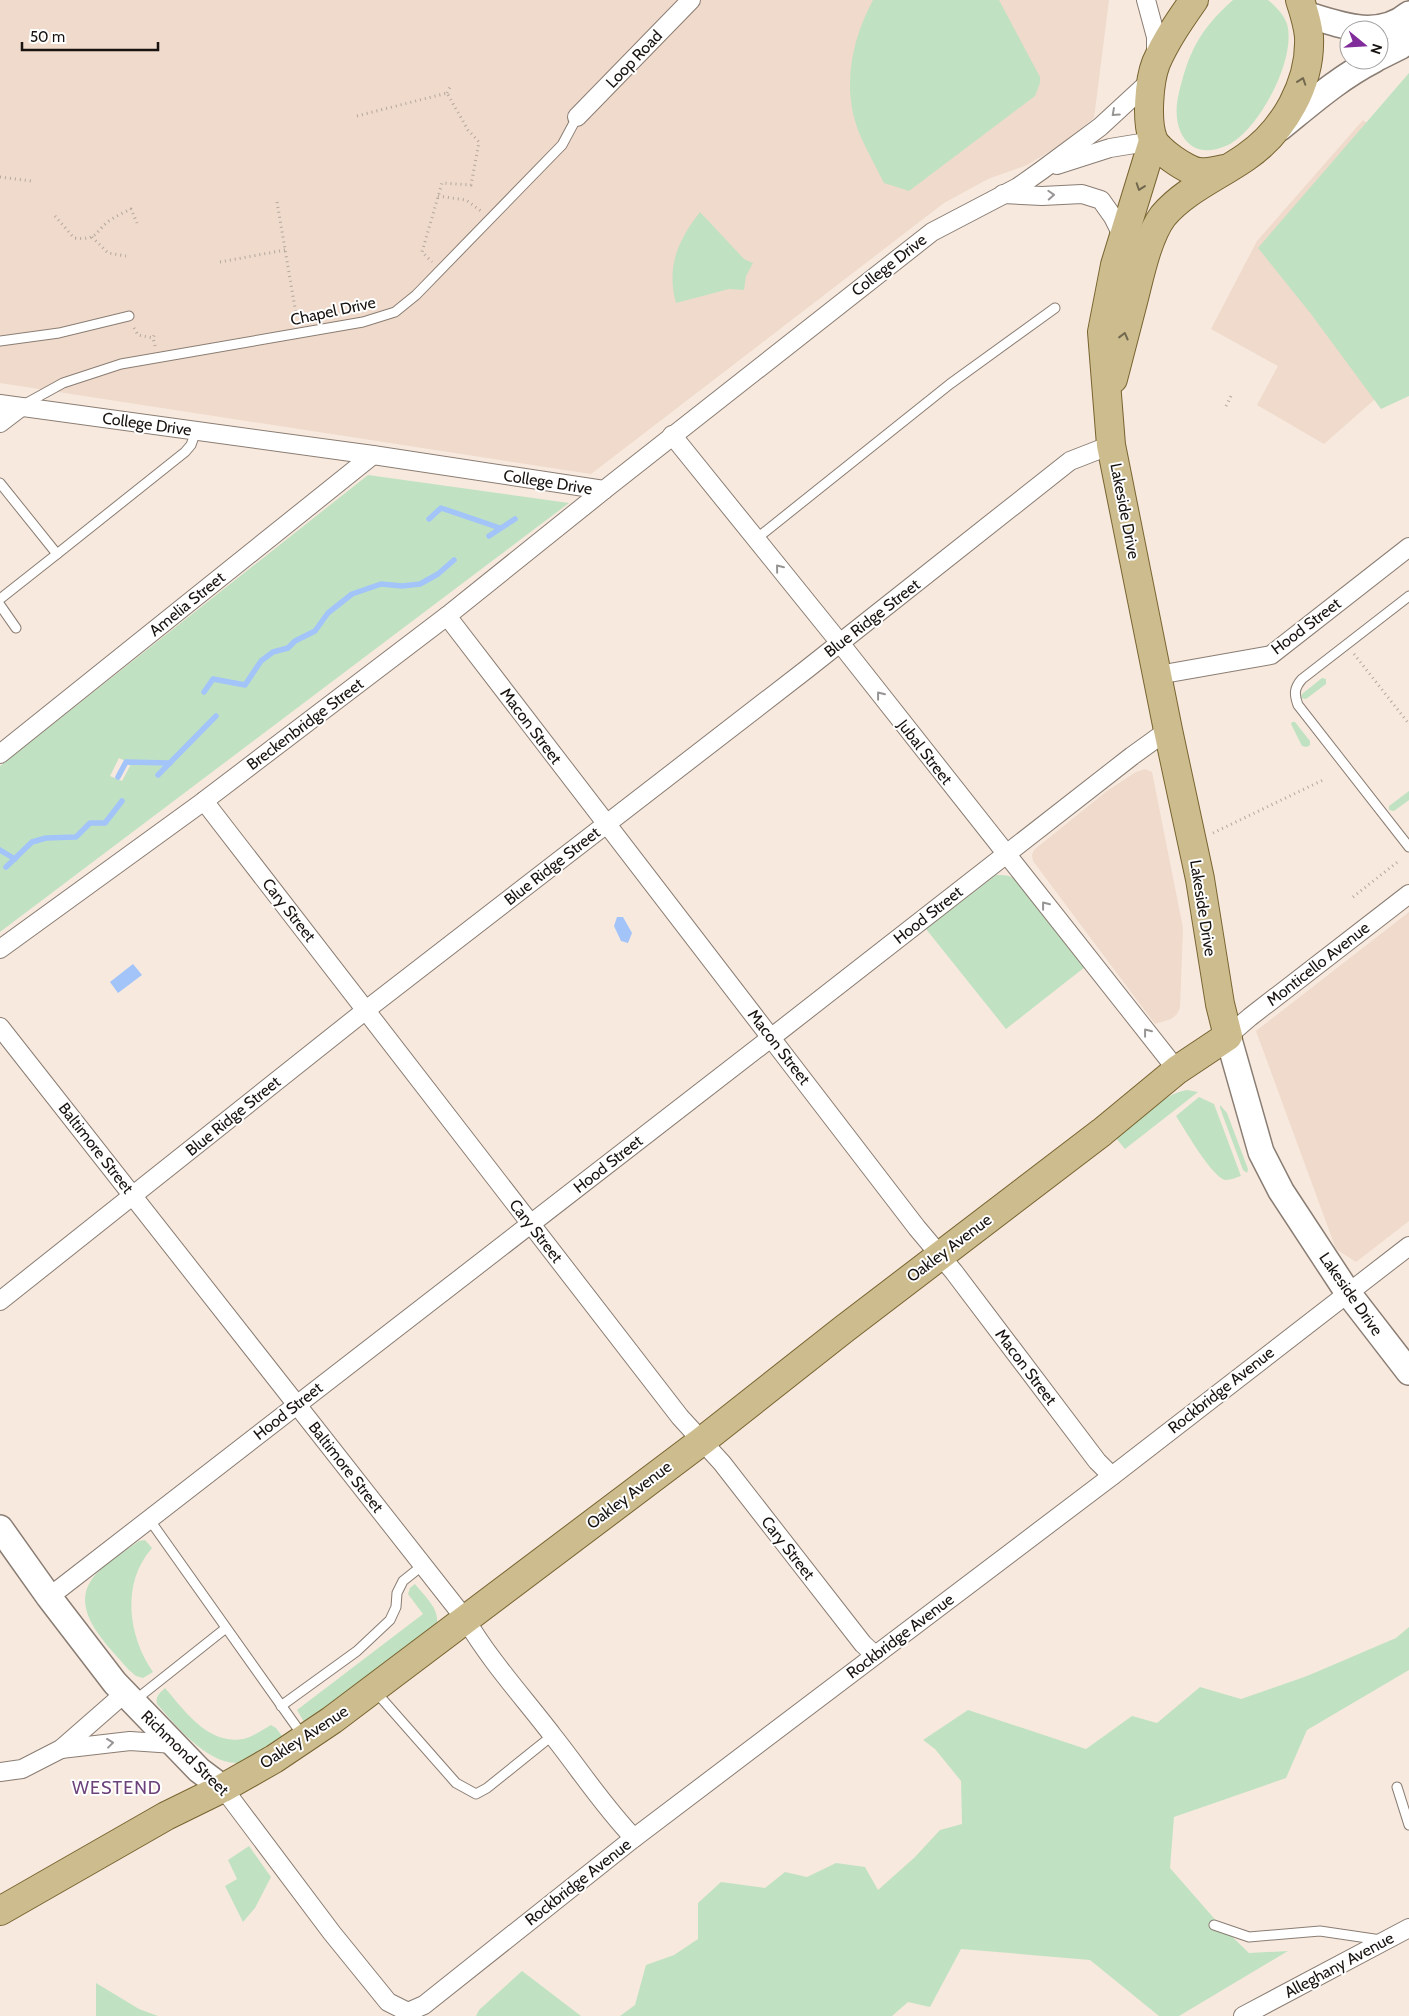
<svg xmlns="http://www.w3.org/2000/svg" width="1409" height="2016" font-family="Cabin,sans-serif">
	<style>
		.built { fill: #efdacb }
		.green { fill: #c1e2c2; fill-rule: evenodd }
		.water { fill: #a3c4f9 }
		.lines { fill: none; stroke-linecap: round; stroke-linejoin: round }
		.stream { stroke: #a3c4f9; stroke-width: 5.5 }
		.lane-casing { stroke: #8a7d73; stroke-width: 11 }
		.street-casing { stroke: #8a7d73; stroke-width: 20 }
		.secondary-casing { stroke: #8a7d73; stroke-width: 28 }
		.primary-casing { stroke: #786430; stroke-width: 30 }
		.path { stroke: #b3a79f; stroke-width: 3; stroke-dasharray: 1 4; stroke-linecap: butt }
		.lane { stroke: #fff; stroke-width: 9 }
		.street { stroke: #fff; stroke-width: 18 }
		.secondary { stroke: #fff; stroke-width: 25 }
		.primary { stroke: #cdbc8e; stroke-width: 28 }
		.oneway { stroke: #72684f }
		.oneway2 { stroke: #979593 }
		.labels { text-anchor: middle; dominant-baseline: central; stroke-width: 4; stroke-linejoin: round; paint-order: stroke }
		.street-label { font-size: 16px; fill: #181310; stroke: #fff }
		.neighbourhood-label { font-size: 18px; letter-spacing: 1px; fill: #6c427a; stroke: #fff }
	</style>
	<rect width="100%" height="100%" fill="#f7e9de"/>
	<g class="built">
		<path d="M0,0H1109L1094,118L1060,145L1027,165L988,179L944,203L591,474L0,383Z"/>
		<path d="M1363,120L1409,160L1382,393L1324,444L1257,405L1278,366L1211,329L1257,241Z"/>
		<path d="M1145,769L1152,772L1183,928L1180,1008L1177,1014L1171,1019L1155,1024L1033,861L1032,855L1034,850L1107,791L1136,772Z"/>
		<path d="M1409,912V1221L1356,1262L1336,1249L1256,1031Z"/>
	</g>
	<g class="green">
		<path d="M873,0H999L1040,77V83L1035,96L909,191L884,183C876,167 867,151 860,135C841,90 851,41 873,0Z"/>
		<path d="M1233,0H1268C1276,7 1283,13 1287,24C1297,58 1259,130 1228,145C1190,163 1171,132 1178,97C1188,53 1199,30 1233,0Z"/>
		<path d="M1409,73V396L1381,409L1311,314L1258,248Z"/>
		<path d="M700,212L744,259L753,263L746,276L744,290L729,289L676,303C666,267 678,240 700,212Z"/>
		<path d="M368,475L569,503L0,932V766ZM119,758L131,764L122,781L110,776Z"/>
		<path d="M1322,678L1326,679V684L1306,699L1301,698L1302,694Z"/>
		<path d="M1292,722H1295L1310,741V745L1307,747L1302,746L1291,724Z"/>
		<path d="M1409,791V800L1394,811L1389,810V806Z"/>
		<path d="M996,875C1002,875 1007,875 1011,877C1035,892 1067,943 1085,967L1006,1029L926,929Z"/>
		<path d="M1187,1090L1198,1092L1125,1149L1116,1138C1136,1122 1162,1094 1187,1090Z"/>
		<path d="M1199,1097L1214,1104L1241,1176C1237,1177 1231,1180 1226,1180C1213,1179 1184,1128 1176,1116Z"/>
		<path d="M1220,1105L1227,1113L1248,1169L1247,1173L1243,1170L1220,1108Z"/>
		<path d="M145,1540L152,1548C121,1583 128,1636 153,1672L143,1678L136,1676L129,1670C108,1645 65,1608 96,1574C108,1561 125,1551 139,1541Z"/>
		<path d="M415,1584C425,1597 442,1610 436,1628L307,1727L297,1710L423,1614L408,1594L410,1588Z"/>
		<path d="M1409,1627V1670L1307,1730L1286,1778L1174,1817L1170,1868L1219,1924L1249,1953L1288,1951L1179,2016H1159L1090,1960L961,1949L930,2007L908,2002L892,2016H620L635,2005L646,1965L674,1955L698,1939V1903L721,1882L765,1888L785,1872L807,1877L836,1863L865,1867L878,1890L915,1857L940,1830L962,1824L961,1781L935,1749L923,1740L968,1710L1086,1749L1132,1716L1157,1723L1200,1687L1241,1699L1307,1676L1396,1638Z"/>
		<path d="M165,1688C185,1711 208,1745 243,1739C252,1737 262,1730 271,1725L276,1728L285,1740C273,1747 258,1759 244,1762C212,1770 175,1725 157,1704C155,1696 160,1693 165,1688Z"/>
		<path d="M249,1846L271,1877L255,1908L243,1922L225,1886L237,1879L228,1860Z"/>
		<path d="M522,1971L581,2016H476L479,2010Z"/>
		<path d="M96,1983L139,2009L158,2016H96Z"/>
	</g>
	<g class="water">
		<path d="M617,917H623L632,933L628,943L621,941L614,926Z"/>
		<path d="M133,964L142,975L118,993L110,982Z"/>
	</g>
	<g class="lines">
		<g class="stream">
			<path d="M429,519L441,508L500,528"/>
			<path d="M489,536L515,519"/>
			<path d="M204,692L213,679L245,685L261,661L273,652L288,648L295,641L315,631L328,613L352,594L381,584L402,586L420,584L438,574L454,560"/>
			<path d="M158,775L216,716"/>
			<path d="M118,777L126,762L170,763"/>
			<path d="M0,850L15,859"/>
			<path d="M6,867L32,842L46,838L76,837L90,823H105L122,801"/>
		</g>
		<g class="lane-casing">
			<g id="lane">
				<path d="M0,341L59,333L129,316"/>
				<path d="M25,404L63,383L121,364L363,322L395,312L416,295L562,145L577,117"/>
				<path d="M0,483L57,554L185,452L191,445L196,431"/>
				<path d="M756,539L950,384L1055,308"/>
				<path d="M1409,596L1302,679C1294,688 1294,694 1298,705L1409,847"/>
				<path d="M0,599L57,554"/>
				<path d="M0,605L16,628"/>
				<path d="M149,1519L303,1736"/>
				<path d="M375,1691L456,1783L476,1794L487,1788L553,1735"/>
				<path d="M134,1701L226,1628"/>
				<path d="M281,1706L357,1651L390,1620L396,1607L397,1593L403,1581L423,1565"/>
				<path d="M1397,1787L1409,1825"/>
				<path d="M1214,1925L1249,1937L1320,1931L1381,1940"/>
			</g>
		</g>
		<g class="street-casing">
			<g id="street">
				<path d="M1146,0L1156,37V58"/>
				<path d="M577,117L691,0"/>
				<path d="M1057,165L1110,148L1153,141"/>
				<path d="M1003,194L1042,196L1082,194L1101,200L1113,217L1123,237"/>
				<path d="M0,404L373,455L604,490L932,232L1018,187L1042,170L1100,127L1151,80"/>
				<path d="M0,423L21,407"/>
				<path d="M672,435L840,643L1177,1070"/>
				<path d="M447,616L917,1228L954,1272L1097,1461L1112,1476"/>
				<path d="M1158,675L1271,655L1409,547"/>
				<path d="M0,754L373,455"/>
				<path d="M204,801L680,1417L722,1463L863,1644L875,1655"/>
				<path d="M0,949L204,801L447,616L604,490"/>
				<path d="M0,1027L466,1620C491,1662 524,1698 553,1736C580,1770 604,1807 634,1838"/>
				<path d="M1228,1036L1250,1017L1409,894"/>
				<path d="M0,1301L366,1010L807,669L1070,461L1111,445"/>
				<path d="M49,1597L772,1037L1132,756L1168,730"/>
				<path d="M61,1749L130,1741L174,1744"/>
				<path d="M0,1772L22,1769L61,1749L125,1693"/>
				<path d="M223,1788L332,1933L388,2002L408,2012L424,2005L634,1838L1112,1476L1409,1246"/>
				<path d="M1243,2016L1409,1928"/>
			</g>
		</g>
		<g class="secondary-casing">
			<g id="secondary">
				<path d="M1305,14C1340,25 1378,40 1409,14"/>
				<path d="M1379,57L1401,46L1409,38"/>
				<path d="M1280,128C1311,103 1339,78 1374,60"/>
				<path d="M1228,1036L1261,1152L1281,1191L1348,1293L1409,1372"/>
				<path d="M0,1528L49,1597L115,1683L199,1770L223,1788"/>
			</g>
		</g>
		<g class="primary-casing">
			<g id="primary">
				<path d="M1194,0C1180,20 1166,40 1156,63C1149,81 1146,121 1153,139C1157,150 1187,171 1199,172C1207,173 1217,170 1226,169"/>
				<path d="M1113,379C1120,352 1127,325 1134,298C1140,274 1148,236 1163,216C1185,190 1219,176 1246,157C1284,131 1311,83 1309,37C1308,24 1304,12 1300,0"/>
				<path d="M0,1911L166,1816L223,1788L274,1759L332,1720L702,1441L844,1329L1102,1132L1177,1070L1228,1036L1220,1004L1200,879L1168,730L1111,445L1102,332L1115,265L1153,141"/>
			</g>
		</g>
		<g class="path">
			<path d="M447,93L450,87"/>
			<path d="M357,116L447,93L468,130L479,142L471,185L442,183L422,252L432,262"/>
			<path d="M0,177L31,181"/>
			<path d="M438,196L466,200L481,211"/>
			<path d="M277,202L297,320"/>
			<path d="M55,216L74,238C100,241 94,230 112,219C118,215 125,212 131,209L137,223"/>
			<path d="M92,237L108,253L126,256"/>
			<path d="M220,262L285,250"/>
			<path d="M134,328L138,335L153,338"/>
			<path d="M155,346L153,338L155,333"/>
			<path d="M1226,406L1231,396"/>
			<path d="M1354,654L1409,724"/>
			<path d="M1213,833L1323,780"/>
			<path d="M1353,897L1400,860"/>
		</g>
		<use href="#lane" class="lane"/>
		<use href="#street" class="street"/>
		<use href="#secondary" class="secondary"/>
		<use href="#primary" class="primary"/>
	</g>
	<defs><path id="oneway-chevron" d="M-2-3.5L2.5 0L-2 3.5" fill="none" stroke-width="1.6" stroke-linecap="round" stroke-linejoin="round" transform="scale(1.25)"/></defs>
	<g class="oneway">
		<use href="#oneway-chevron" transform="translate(1302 81) rotate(-71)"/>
		<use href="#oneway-chevron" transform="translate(1140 187) rotate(109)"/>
		<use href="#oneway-chevron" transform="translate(1124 336) rotate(-76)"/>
	</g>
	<g class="oneway2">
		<use href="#oneway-chevron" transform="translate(1115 113) rotate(138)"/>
		<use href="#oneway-chevron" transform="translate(1051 195) rotate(-3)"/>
		<use href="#oneway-chevron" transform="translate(779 568) rotate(-129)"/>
		<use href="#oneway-chevron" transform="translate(880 695) rotate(-128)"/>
		<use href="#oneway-chevron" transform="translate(1045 905) rotate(-128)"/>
		<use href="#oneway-chevron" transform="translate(1147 1032) rotate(-128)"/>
		<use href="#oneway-chevron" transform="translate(110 1743) rotate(-7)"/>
	</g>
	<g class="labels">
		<g class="street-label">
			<text transform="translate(634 59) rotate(-46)">Loop Road</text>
			<text transform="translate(889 265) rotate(-38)">College Drive</text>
			<text transform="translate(333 311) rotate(-12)">Chapel Drive</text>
			<text transform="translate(147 424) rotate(8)">College Drive</text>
			<text transform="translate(548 482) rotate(9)">College Drive</text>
			<text transform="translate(1125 511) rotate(79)">Lakeside Drive</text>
			<text transform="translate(187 604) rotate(-39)">Amelia Street</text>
			<text transform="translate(872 618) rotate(-38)">Blue Ridge Street</text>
			<text transform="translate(1306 626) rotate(-37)">Hood Street</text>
			<text transform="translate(305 724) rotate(-37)">Breckenbridge Street</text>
			<text transform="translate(531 726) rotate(53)">Macon Street</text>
			<text transform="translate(925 752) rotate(52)">Jubal Street</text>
			<text transform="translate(552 866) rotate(-38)">Blue Ridge Street</text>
			<text transform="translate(1203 908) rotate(81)">Lakeside Drive</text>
			<text transform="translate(289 910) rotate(52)">Cary Street</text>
			<text transform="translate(928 915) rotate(-38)">Hood Street</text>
			<text transform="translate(1318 964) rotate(-38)">Monticello Avenue</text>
			<text transform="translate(779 1047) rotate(52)">Macon Street</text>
			<text transform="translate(233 1116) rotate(-39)">Blue Ridge Street</text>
			<text transform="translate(96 1148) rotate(52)">Baltimore Street</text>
			<text transform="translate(608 1164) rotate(-38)">Hood Street</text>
			<text transform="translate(536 1231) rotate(52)">Cary Street</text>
			<text transform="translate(949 1248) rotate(-37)">Oakley Avenue</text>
			<text transform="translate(1351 1294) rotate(55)">Lakeside Drive</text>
			<text transform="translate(1026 1367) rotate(53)">Macon Street</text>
			<text transform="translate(1221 1390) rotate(-38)">Rockbridge Avenue</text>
			<text transform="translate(288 1411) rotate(-38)">Hood Street</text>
			<text transform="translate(346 1467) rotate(52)">Baltimore Street</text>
			<text transform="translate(629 1495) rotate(-37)">Oakley Avenue</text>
			<text transform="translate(788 1548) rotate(52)">Cary Street</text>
			<text transform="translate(900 1636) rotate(-37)">Rockbridge Avenue</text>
			<text transform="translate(304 1737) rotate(-33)">Oakley Avenue</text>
			<text transform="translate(185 1753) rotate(44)">Richmond Street</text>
			<text transform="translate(578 1882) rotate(-38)">Rockbridge Avenue</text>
			<text transform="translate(1339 1965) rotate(-28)">Alleghany Avenue</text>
		</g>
		<g class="neighbourhood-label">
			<text x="117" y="1788">WESTEND</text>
		</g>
	</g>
	<g transform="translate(1364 45) rotate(108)"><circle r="24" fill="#ffffff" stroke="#a3a19f"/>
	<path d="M0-4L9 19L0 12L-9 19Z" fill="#812c9b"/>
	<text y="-8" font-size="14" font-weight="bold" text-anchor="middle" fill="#181310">N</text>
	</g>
	<path d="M22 42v8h136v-8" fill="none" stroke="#181310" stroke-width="2.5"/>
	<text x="30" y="42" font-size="15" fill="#181310" stroke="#ffffff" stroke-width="4" paint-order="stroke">50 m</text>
</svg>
